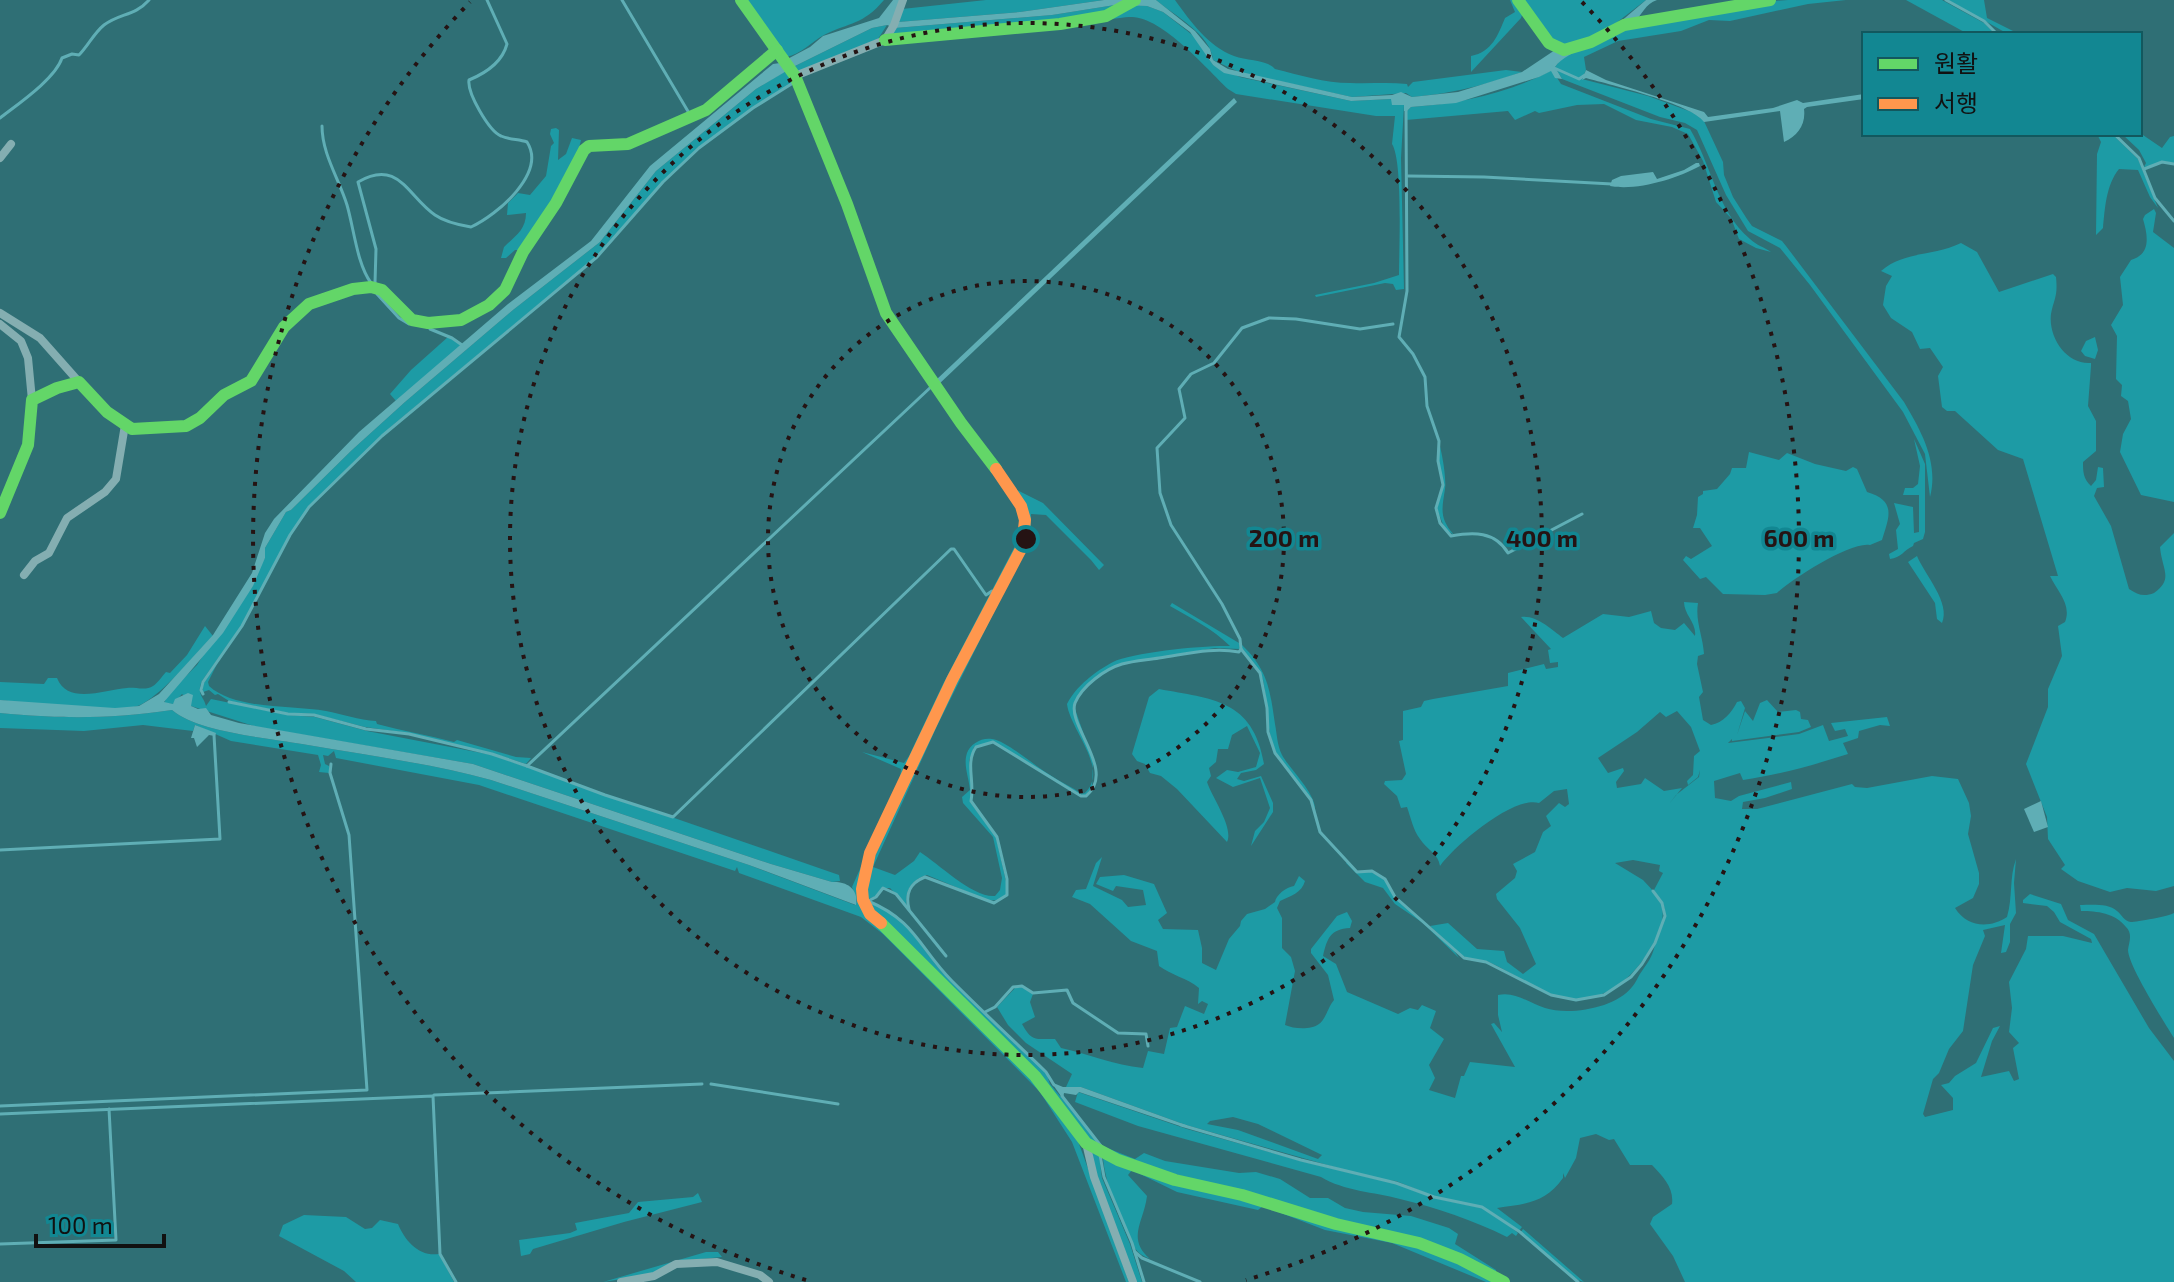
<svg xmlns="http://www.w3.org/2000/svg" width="2174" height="1282" font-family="'Exo 2','Noto Sans KR',sans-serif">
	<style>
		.green { fill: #1d9ba5; fill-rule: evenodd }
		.water { fill: #5faeb5 }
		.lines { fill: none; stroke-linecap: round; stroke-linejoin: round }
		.stream { stroke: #5faeb5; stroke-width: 3 }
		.street { stroke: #84aeb1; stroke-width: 8 }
		.fast { stroke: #63d668; stroke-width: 12 }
		.slow { stroke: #ff974d; stroke-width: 12 }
		.ring { fill: none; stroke: #251313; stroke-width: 4; stroke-dasharray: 4 8 }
		.centre { fill: #251313; stroke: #128792; stroke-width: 4 }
		.ring-label { font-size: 24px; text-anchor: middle; font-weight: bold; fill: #251313; stroke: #128792; stroke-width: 7; stroke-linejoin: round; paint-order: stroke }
	</style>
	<rect width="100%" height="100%" fill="#2f6f75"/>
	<g class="green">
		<path d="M743,0H884C863,25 850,22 824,35C811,42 802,54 786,57Z"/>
		<path d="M986,0H1104L1020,12L898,22L902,9Z"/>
		<path d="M1156,0H1175C1191,22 1208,46 1234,56C1247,61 1266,59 1275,69C1299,75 1325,83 1350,83C1369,84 1388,82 1407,84L1408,87L1413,82L1506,70L1522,72C1482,86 1454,93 1412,97L1406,93L1352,97L1241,73L1213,60C1211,34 1173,15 1156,0Z"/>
		<path d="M1510,0H1515L1523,12L1521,18L1471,72V56C1492,52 1498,35 1505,18L1515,12Z"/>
		<path d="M1520,0H1646L1607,30L1568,45L1549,41Z"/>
		<path d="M1788,0H1846L1808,4L1730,21L1709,20L1681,31L1618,41L1584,57L1586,70L1582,79L1648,96L1697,114L1703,119L1723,162L1724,175L1733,197L1747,219L1752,226L1782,241L1786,246L1904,402C1921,431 1939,462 1930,497L1925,454L1903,412L1810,285L1780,248L1748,231L1726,195L1697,130L1685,123L1660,117L1562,79L1555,67L1561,59L1624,27L1761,2Z"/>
		<path d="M1906,0H1942L1984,23L1995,34H1968Z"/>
		<path d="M1948,0H1984L1987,18L2019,34H2008Z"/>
		<path d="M1115,5L1106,15L890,35L895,28L1052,15Z"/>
		<path d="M1133,5L1147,6L1163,12L1195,37L1213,65L1240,77L1351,101L1392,99L1404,105L1401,158L1404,289L1396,290L1393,284L1385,283L1316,297L1315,295L1374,283L1399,275C1399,250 1403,161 1392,144L1395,116H1376L1236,94L1228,89C1206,68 1163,18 1132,17C1116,17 1087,24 1069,26Z"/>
		<path d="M887,25L878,39L797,73L795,66L872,28Z"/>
		<path d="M1552,70L1561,84L1651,119L1690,129C1711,164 1717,211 1750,239C1756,245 1764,247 1771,252L1756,248L1739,239L1731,218L1716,202L1703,161L1688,134L1672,127L1636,120L1604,104L1577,105L1539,113L1535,111L1515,120L1508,111L1406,120L1407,111L1411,107C1458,104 1510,93 1552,70Z"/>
		<path d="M784,72L788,73L795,82L752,108L698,148L663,182L596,257L393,425L309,506L289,536L241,626L202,681C196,694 204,697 206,706L211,699L288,715L315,717L367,731L492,755L839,875L840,881L832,882L771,864L473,764L257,727L191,706V702L182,694L173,704L164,703L169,693L197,665L265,558V548L286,512L291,510L352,450L405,402L513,310L600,242L656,171L756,89Z"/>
		<path d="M556,128L559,130L558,160L566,154L572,138L581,140C572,182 544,216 521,250H515L506,258H501L504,247C515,236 526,230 526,213L507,215L508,203L518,193L530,195L546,176L551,146L554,143L550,134L551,129Z"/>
		<path d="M2140,133L2162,148L2170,137L2174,136V163L2161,161L2156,165L2144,167L2146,163L2139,150L2122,134Z"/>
		<path d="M2097,134H2112L2138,159L2158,208L2150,197L2138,170L2119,169C2106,185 2105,208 2103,228L2096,235L2097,154L2101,142Z"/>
		<path d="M2154,209L2156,213L2153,232L2174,248V502L2141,495L2120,452L2123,434L2131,419L2128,401L2121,396L2122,385L2116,379L2117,336L2111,325L2123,305L2120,277L2131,260C2151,254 2148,236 2143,219L2145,215Z"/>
		<path d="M1961,243L1977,252L1999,292L2053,274L2056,277C2058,297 2054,298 2051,314C2048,338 2067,365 2091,363V366L2088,406L2096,421V451L2083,462C2083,471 2083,479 2091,486L2096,480L2098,467L2103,468L2104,487L2097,488L2094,496L2111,526L2129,589C2138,595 2144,597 2154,593C2174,579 2162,570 2160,547L2174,533V886L2156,891L2127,888L2110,892L2078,881L2061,869L2065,865L2048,839L2047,817L2026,764L2048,707V689L2062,656L2058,626L2065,622C2072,604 2057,591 2050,576H2058L2023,459L1998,450L1955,411H1947L1942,407L1938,376L1943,367L1930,348L1920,349L1912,332L1891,318L1883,305L1886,286L1892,276L1881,271C1904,251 1935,256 1961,243Z"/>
		<path d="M448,337L462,345L396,401L390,394L411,370Z"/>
		<path d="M2095,337L2098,350L2095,359L2085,356L2081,351L2086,341Z"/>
		<path d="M1433,427C1440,437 1447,477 1445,489C1442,509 1439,518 1454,535L1445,529L1436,507L1443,486L1438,461L1439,441Z"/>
		<path d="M1914,439L1925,464V532L1923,539L1914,543L1913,546C1904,550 1901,558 1890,559L1889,554L1898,549L1896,530L1900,524L1894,503L1913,507L1914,533L1919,532V495H1903L1905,488H1913L1918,484L1920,466Z"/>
		<path d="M1749,452L1779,460L1787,453L1815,464L1846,471L1853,467L1857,469L1867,492C1897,501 1889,517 1882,540L1870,545C1851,541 1792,579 1777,593L1765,595L1723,594L1706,577L1700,579L1683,560L1686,556L1691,559L1712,546L1700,528H1693L1697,515L1698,497L1703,494V491L1717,489L1730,474L1732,468H1746Z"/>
		<path d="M1013,488L1043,503L1104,565L1099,570L1091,560L1046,515L1031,514V532L1026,548L937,726L873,867L895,875L914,861L920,852C939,864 973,898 995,896L1000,890L1002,878L993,837L963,803L962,797L970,790C969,778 963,765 967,753C970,744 982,737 992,739C1007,741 1036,767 1050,775C1060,782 1072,787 1082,794L1085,793C1110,769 1070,730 1067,704C1076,686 1096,671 1113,662C1132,652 1207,645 1230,646C1213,629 1191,618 1170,606L1172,603L1239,643L1240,649L1215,648L1119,664L1086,685L1074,706L1093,761L1092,788L1085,795H1082L993,742L974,747L969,761L973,787L970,802L996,837L1007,886V894C1001,900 996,901 987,900L927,875C912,879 904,891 907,906L890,888H883L875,897L867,899L869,870L913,769L1024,545Z"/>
		<path d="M1016,503L1023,532L869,858L860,905L1032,1078L1078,1141L1129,1282H1126L1072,1142L1040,1092L883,934L861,917L739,873L737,867L735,871L479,785L336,758L334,751L328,756L323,755L325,764L329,766V773L319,772L321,765L318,755L231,741L195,725L193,731L143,725L84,731L0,728V713C63,719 109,719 172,710C197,732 268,738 302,744C365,755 429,763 491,780L749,865L855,905L857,901L852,887L900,779L901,769L862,752L904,763L909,756L943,684L1016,544L1021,531Z"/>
		<path d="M1917,556C1925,575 1951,603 1942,623L1937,619L1935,603L1908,562Z"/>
		<path d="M1684,602L1698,603C1695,621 1703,636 1704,654L1698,656L1697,664L1703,692L1699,697L1703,720L1711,725C1723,723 1732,712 1737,702L1741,701L1745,708L1737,735L1745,711L1753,721L1760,703L1767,700L1778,712L1796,710L1800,712L1801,719L1808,720L1811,727L1799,732L1732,741V739L1728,743L1799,734L1823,725L1829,741L1848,736L1845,729L1835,731L1831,723L1887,717L1890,726L1880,725L1859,731L1858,738L1843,743L1848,754C1814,765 1778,775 1743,780L1740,773L1714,781L1715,798L1731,801L1739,796L1791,782L1792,789L1765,798L1743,802L1742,809H1757L1852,784L1855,787L1867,788L1932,776L1958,779L1969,803L1971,816L1968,834L1979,873V884L1973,898L1955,908C1967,927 1989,929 2007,917C2013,897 2009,878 2016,859L2014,883L2016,913L2010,924V942L2006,952L2001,953L2005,925L1983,930L1985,936L1973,965L1963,1031L1949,1049L1939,1073L1933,1079L1923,1114L1925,1117L1953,1110V1098L1941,1085L1949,1083L1955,1076L1976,1063L1993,1028L2000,1026L1992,1041L1981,1077L2009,1071L2014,1081L2019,1079L2013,1048L2019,1043L2009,1032L2012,1008L2009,982L2026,949L2028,936H2063L2092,943L2091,939L2060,922L2054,912L2047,906L2023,903V900L2030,894L2061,904L2068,920L2094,934L2149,1028L2174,1061V1282H1685L1673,1256L1650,1224L1653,1217L1672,1204C1674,1187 1663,1177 1652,1165H1630L1614,1139L1609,1140L1596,1134L1580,1138L1576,1158L1565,1178L1563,1173V1178C1545,1203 1526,1204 1497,1208L1522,1227L1519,1231L1481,1206L1433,1196L1396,1181L1377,1179L1186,1125L1081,1087H1066L1072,1074L1026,1043L1008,1025L997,1007L1015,988L1022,987L1033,994L1030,1002L1035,1017L1022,1024C1033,1044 1037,1038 1055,1039L1061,1048C1089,1054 1114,1065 1143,1068L1148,1051L1164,1054L1170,1028L1177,1027L1185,1006L1204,1014L1208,1004L1202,1001L1198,1004L1199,988C1187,978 1171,975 1159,966L1157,951L1131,941L1090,904L1072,897L1076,890L1086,889L1096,863L1102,857L1093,886L1122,900L1128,907L1146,905L1143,890L1116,886L1113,891L1096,884L1100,877L1124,875L1154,884L1167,913L1158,920L1163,929L1198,930L1202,948V963L1216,970L1229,939L1240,926L1241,921L1247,914L1265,909L1275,902C1276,895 1286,887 1294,886L1299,876L1305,881C1302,893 1290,896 1280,901L1277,908L1282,918V948L1291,957L1295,971L1285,1025C1294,1029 1311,1030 1319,1024C1326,1019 1328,1007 1334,1000L1328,975L1311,953V949L1337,916L1347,912L1352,921L1350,928C1330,929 1327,939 1323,956L1336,964L1347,992L1398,1014L1410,1008L1418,1010L1422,1005L1436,1011L1430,1028L1444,1039L1429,1065L1435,1078L1429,1090L1455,1098L1461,1076H1464L1470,1062L1515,1067L1491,1024L1494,1023L1502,1032L1498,1015V995C1515,991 1529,1003 1545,1008C1569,1016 1616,1008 1632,987C1636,983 1638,976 1642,971C1648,962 1653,956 1655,944C1659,927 1672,915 1660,898C1667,918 1660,934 1647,954C1626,987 1589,1011 1549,993C1528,985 1509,971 1489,962C1482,959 1473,961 1465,957C1460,955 1456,949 1451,946L1459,958L1423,923L1395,904L1383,888L1365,882L1346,863L1348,862L1357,872H1371L1384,879L1395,897L1447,942L1430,926L1448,923L1477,949L1504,951L1507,962L1523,974L1536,964L1520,928L1497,899L1496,894L1515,878L1517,871L1513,864L1535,852L1543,832L1551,826L1546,816L1559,803L1565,807L1569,804L1567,789L1554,791L1539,803C1514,795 1454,846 1440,866C1438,853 1427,850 1420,839C1413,830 1411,818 1407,807L1401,808L1397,796L1384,784L1385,781L1402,780L1406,774L1399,741L1403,740V711L1421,707L1424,701L1433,699L1508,686V673L1544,664L1546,669L1558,667V662L1550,663L1548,650L1551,649L1521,617C1537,615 1552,630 1563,638L1603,614L1629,617L1651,611L1654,623L1661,628L1675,630L1684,623L1695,636C1697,623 1684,615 1684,602ZM1677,711L1691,727L1700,751L1694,756L1693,775L1687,781L1688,785L1698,777L1700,770L1699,777L1676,795L1669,804L1682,788L1664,791L1645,778L1641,784L1617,788L1616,782L1624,771L1623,768L1608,773L1598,758L1637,732L1660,712L1666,717ZM1633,860L1660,865L1659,871L1663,873L1654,890L1657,895L1643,880L1615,863ZM1233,1117L1258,1124L1322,1155L1318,1159L1238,1130L1207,1124L1210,1121Z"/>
		<path d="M205,626L213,636C192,657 167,690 142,704C119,717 29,703 0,700V682L44,684L48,678H57C68,706 106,689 127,688C135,687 146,691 153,686C158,683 162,676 166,672L170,673L187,655Z"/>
		<path d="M1242,645C1268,670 1270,690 1275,724C1277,734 1277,745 1282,755C1291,771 1318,795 1315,813C1311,788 1284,773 1275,750C1266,729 1268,703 1263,680L1260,672L1242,649Z"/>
		<path d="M217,664L208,682L209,686C235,710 292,705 326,711C342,714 359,720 376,721L377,724C402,731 428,735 454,742L457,740L516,757L531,758L526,764L492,753L408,733L365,727L314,714L288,713L229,701L218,694L215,695L209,690L203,692C201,681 211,673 217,664Z"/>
		<path d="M1159,689C1212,699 1253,699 1264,764L1256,770L1241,773L1237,779L1244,781L1261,776L1273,803V812L1251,846L1255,831L1264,822L1270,808L1260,778L1233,787L1216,778L1227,770L1238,772L1256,767L1260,753L1247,726L1232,735L1228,749H1218L1216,762L1209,768L1211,776L1207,782C1212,797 1234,828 1227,842L1177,789L1161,776L1150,773L1145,764L1137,761L1132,754L1149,697Z"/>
		<path d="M869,902C916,922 918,950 952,982C983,1012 1014,1043 1046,1072L1050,1084L1100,1143L1089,1142L873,913Z"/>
		<path d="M2080,905C2090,905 2109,903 2117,911C2122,915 2124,921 2131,922C2136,922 2170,916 2174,913V1038C2164,1022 2128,965 2128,950C2129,942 2133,934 2126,927C2115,913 2097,911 2081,911Z"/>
		<path d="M1078,1092L1187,1129L1301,1161L1396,1184L1434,1198L1482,1208L1497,1216L1518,1233L1516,1236L1512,1233L1507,1237C1473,1220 1437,1208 1400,1199C1374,1192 1344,1191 1321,1177L1138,1126L1075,1102Z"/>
		<path d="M1102,1146L1135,1159L1144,1153L1165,1161L1239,1173L1256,1172L1280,1179L1310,1198H1328L1345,1208L1363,1212L1411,1216L1449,1228L1458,1234L1455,1244L1496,1270V1276L1376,1231L1118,1158Z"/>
		<path d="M1090,1148L1099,1154L1102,1178L1130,1244L1142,1282H1136L1096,1177Z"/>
		<path d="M1103,1154L1421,1248L1499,1282H1486L1392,1243L1325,1230L1263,1206L1258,1210L1177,1192L1132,1170L1128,1175L1147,1196C1144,1222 1126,1238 1150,1259C1143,1256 1138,1253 1134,1247C1122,1229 1102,1175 1103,1154Z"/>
		<path d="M698,1193L702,1202L624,1222L533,1249L530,1254L521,1256L519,1240L570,1233L577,1230L575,1223L629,1213L638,1202L693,1197Z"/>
		<path d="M304,1215L346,1217L365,1229L372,1228L380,1220L398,1224C405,1241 419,1257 439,1254L454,1282H356L344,1271L279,1236L283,1225Z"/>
		<path d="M1523,1229L1584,1282C1566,1278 1537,1245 1521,1232Z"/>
		<path d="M706,1252H718L722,1257L680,1261L653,1274L603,1282Z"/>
	</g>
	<g class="water">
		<path d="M893,0H900L898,22L1020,12L1104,0H1156L1195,31L1210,49L1213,60L1228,69L1352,97L1392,95L1401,92L1412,97L1458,92L1522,72L1561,46L1587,40L1619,23L1646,0H1657C1645,4 1643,14 1634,22C1614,37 1567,50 1555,67L1562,79L1555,78L1551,71L1539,77L1456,103L1411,107L1407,111H1404V105H1392L1391,99L1351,101L1224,73L1213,65L1190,32L1163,12L1147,6L1115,5L1052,15L895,28L887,25L872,28L795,66L756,89L656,171L600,242L513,310L405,402L352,450L291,510L286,512L265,548V558L253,586L223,633L164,702L173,704L175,699L188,693L193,695L191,706L198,709L206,708L211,715L239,723L473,764L771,864L832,882C847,881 859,889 856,905L749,865L491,780C429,763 365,755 302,744C268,738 197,732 172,710C109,719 63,719 0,713V700L115,708L139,706L159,694L213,635L252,573L265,533L274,519L359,432L508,304L591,241L650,166L773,64L780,63L810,47L823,36L879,18Z"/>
		<path d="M1586,70L1606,80L1704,112L1708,117L1773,108L1797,100L1803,103L1864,94V99L1807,107L1804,109C1806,124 1798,136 1784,142L1780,111L1704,122C1692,104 1611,85 1586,78L1582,80Z"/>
		<path d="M1234,98L1237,102L938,385L936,380Z"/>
		<path d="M1696,163H1699L1700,166C1676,179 1637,191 1610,186L1612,180L1621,176L1653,172L1657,179L1684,170Z"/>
		<path d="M195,725L216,733L215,736L209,735L197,747L194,738H191Z"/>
		<path d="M2041,801L2048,827L2034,832L2024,809Z"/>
		<path d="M1051,1082L1063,1087H1081L1186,1125L1180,1126L1079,1092L1076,1095L1064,1093L1063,1099Z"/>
	</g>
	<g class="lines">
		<g class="stream">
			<path d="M622,0L689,113"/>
			<path d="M1946,0L1984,21L1997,34"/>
			<path d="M1552,67L1579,79L1585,75"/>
			<path d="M1406,110L1407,291L1399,337L1413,354L1425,377L1427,406L1439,441L1438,461L1443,485L1436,508L1440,523L1451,536C1473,532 1495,531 1508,553L1582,514"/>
			<path d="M0,118C18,104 55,79 62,58L72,54L79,55C88,46 94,33 104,25C120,13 135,16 149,0"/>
			<path d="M322,126C322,154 339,179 347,205C354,229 357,264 371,283"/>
			<path d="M2114,134L2139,158L2155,198L2174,221"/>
			<path d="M2144,169L2162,162L2174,164"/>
			<path d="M1408,176L1484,177L1612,184"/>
			<path d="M375,283L376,249L358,182C399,158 408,197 435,215C445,222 459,225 471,227C497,215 547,173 527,142C519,139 510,140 501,136C489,131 467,93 469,80C486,73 502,63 507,44L487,0"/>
			<path d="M377,294L399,318L409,324"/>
			<path d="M1393,324L1360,329L1296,319L1269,318L1242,328L1214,363L1191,374L1179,389L1185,418L1157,448L1160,493L1171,525L1222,604L1240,639L1241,649L1260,673L1267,708L1268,732L1275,753L1311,800L1320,832L1357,872L1372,871L1385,879L1395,897L1464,958L1486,962L1551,995L1576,1000L1604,995L1631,977L1642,964L1655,943L1665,916L1662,903L1653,891"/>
			<path d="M430,329L452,338L462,345"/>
			<path d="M203,694L201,690L203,682L242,626L290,535L309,507L382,436L597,257L663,182L699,148L753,108L793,83"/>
			<path d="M229,702L288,714L314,715L366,729L409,734L492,754L527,766L932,386"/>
			<path d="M527,766L605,795L673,817L951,549H954L986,595L992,591"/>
			<path d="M0,850L220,839L214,735"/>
			<path d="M870,900L876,897L883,888L896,894L946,956"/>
			<path d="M868,901C916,921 919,948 952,981C983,1012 1015,1042 1046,1072L1054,1085"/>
			<path d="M909,909C905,893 910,883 925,877L994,903L1007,895V879L997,837L971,801C975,781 965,763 976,747L993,742L1081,796H1086C1117,771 1067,726 1075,703C1082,686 1105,669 1122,664C1134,661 1147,660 1159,658C1187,654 1212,647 1239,652L1241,649"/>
			<path d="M985,1012L995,1007L1013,987L1022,986L1033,993L1067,990L1073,1003L1118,1033L1146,1034L1148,1046"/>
			<path d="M711,1084L838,1104"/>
			<path d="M434,1095L702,1084"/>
			<path d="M1062,1096L1101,1146"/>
			<path d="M0,1106L367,1090L349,835L330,773L331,764"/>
			<path d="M0,1114L433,1096L440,1254L456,1282"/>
			<path d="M1181,1125L1301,1160L1396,1183L1434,1197L1482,1207L1520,1232L1578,1282"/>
			<path d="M1100,1155L1104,1177L1132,1243L1144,1282"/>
			<path d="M0,1244L116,1240L109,1109"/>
			<path d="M1135,1252L1142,1258L1200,1282"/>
		</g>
		<g class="street">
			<path d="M795,76L885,40L894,25L903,0"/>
			<path d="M0,158L11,144"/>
			<path d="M0,313L40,338L79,382"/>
			<path d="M0,324L21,341L28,358L32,400"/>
			<path d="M24,575L35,561L49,553L67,518L105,492L116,479L125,425"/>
			<path d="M1086,1143L1094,1177L1133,1282"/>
			<path d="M621,1282L654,1276L676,1264L717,1262L760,1275L769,1282"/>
		</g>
		<g class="fast">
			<path d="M741,0L795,76L847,204L886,313L961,423L996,469"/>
			<path d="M1518,0L1549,43L1564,50L1591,42L1624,25L1770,0"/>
			<path d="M885,40L1060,24L1106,16L1135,0"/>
			<path d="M0,513L28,445L32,400L57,388L79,382L107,412L132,429L186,426L200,418L224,395L251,381L284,327L309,304L353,289L371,287L382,290L412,320L428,323L461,320L489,305L505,290L523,252L556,203L584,150L589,146L628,144L706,110L777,50"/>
			<path d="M881,923L1035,1076L1086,1143L1118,1160L1175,1180L1242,1195L1336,1224L1419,1243L1460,1259L1504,1282"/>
		</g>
		<path class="slow" d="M881,923L870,914L863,900L862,889L870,853L952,680L1022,547L1025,520L1021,506L996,469"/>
	</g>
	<g class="ring">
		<circle cx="1026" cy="539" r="258"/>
		<circle cx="1026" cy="539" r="516"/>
		<path d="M806 1280A773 773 0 0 1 470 2M1582 2A773 773 0 0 1 1246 1280"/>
	</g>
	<circle cx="1026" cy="539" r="12" class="centre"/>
	<g class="ring-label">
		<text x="1284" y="547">200 m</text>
		<text x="1542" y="547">400 m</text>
		<text x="1799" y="547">600 m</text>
	</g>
	<rect x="1862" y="32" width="280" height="104" fill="#128792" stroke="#12585e" stroke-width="2"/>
	<rect x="1878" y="58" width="40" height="12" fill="#63d668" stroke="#12585e" stroke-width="2"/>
	<text x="1934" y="72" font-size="24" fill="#111111">원활</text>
	<rect x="1878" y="98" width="40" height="12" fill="#ff974d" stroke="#12585e" stroke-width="2"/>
	<text x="1934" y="112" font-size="24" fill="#111111">서행</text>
	<path d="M36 1234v12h128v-12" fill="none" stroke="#111111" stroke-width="4"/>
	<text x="48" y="1234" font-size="24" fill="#111111" stroke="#128792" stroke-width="6" paint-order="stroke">100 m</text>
</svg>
